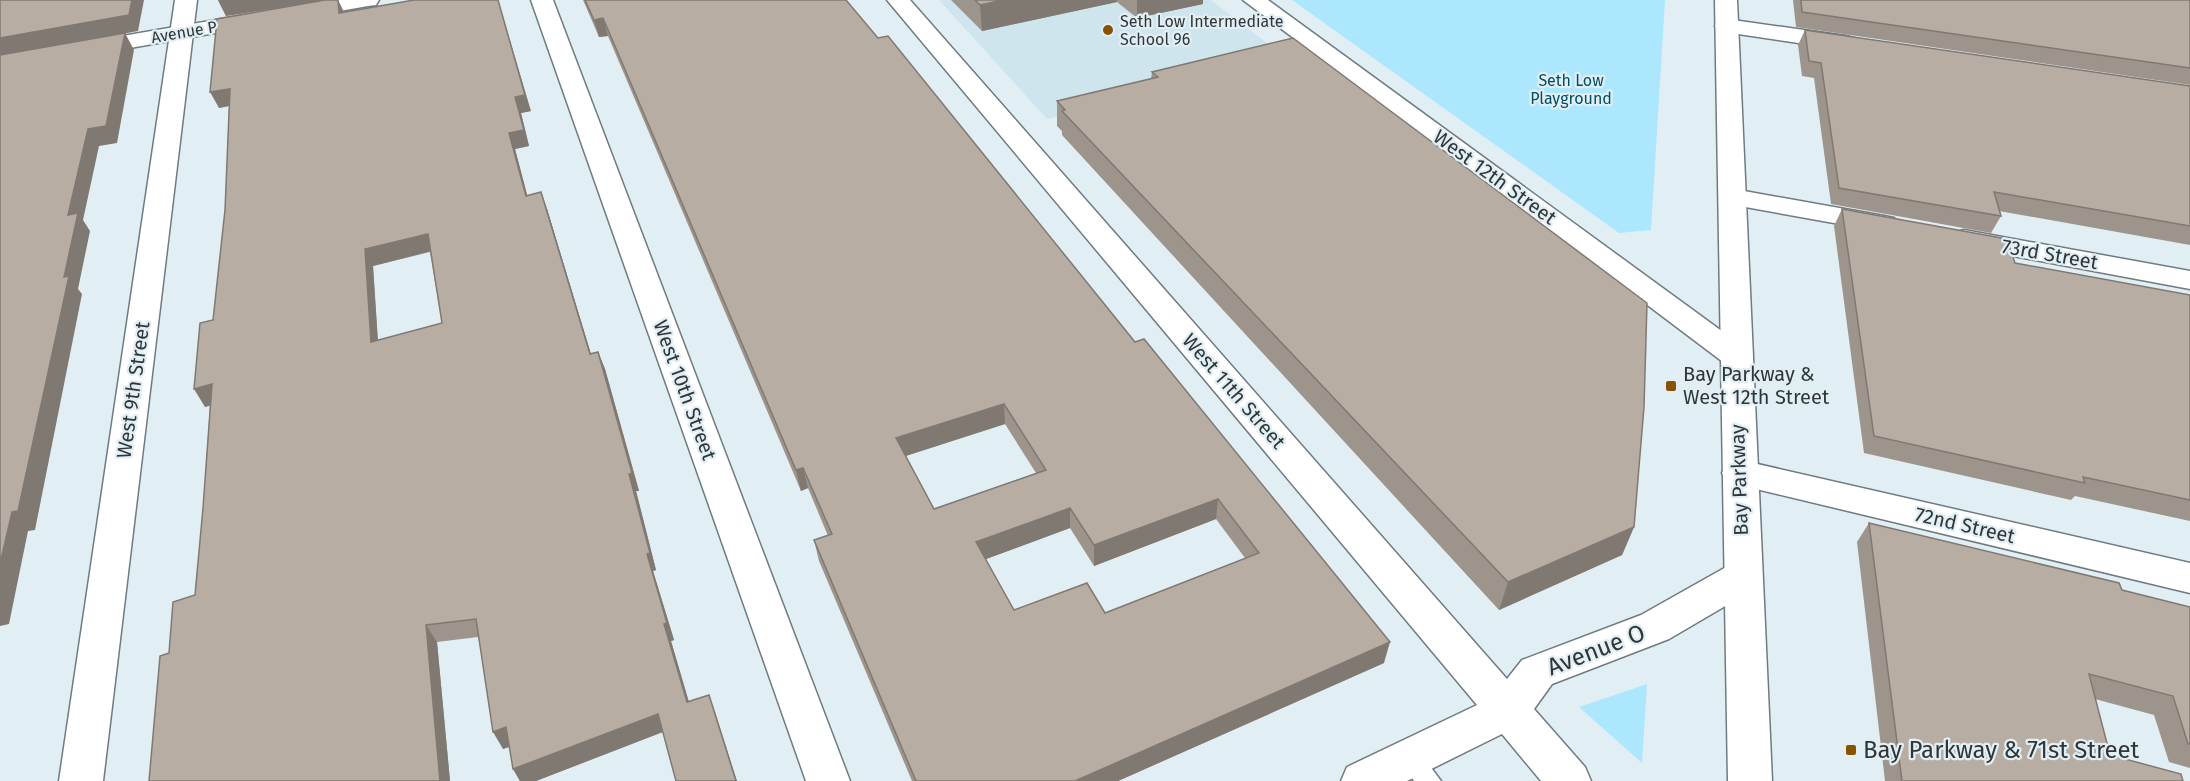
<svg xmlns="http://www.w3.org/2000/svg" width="2190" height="781" font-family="'Fira Sans',sans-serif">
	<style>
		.built { fill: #cee5ee }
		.green { fill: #ace7fd }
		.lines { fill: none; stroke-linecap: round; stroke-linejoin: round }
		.service-casing { stroke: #6e7b81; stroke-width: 3 }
		.minor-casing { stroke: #6e7b81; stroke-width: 3 }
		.primary-casing { stroke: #6e7b81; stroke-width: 3 }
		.service { fill: #fff; fill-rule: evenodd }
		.minor { fill: #fff; fill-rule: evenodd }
		.primary { fill: #fff; fill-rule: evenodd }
		.wall { fill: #9d958c; fill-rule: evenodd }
		.shaded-wall { fill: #807972 }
		.building { fill: #b7ada3; stroke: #807972; stroke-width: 1.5; fill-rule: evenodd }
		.poi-dot { fill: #885200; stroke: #e1eff5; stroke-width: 2 }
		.labels { text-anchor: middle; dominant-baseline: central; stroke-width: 4.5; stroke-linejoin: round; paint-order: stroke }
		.far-poi-label { font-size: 16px; fill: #303638; stroke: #e1eff5; text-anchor: start }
		.far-street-label { font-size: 16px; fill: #303638; stroke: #e1eff5 }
		.far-park-label { font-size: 16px; fill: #004f64; stroke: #e1eff5 }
		.street-label { font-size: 20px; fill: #303638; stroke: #e1eff5 }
		.poi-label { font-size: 20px; fill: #303638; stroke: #e1eff5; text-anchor: start }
		.near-street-label { font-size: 24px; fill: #303638; stroke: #e1eff5 }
		.near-poi-label { font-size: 24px; fill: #303638; stroke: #e1eff5; text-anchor: start }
	</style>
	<rect width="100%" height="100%" fill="#e1eff5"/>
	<path class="built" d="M939,0H1211L1289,60L1047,119Z"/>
	<g class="green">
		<path d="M1292,0H1665L1651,230L1619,233Z"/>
		<path d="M1647,684L1642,763L1579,707Z"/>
	</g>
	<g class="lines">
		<g class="service-casing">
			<path id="service" d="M1410,747L1418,750L1441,781H1414L1398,758L1402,750Z"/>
		</g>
		<g class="minor-casing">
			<g id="minor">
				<path d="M175,0H197L103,781H59Z"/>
				<path d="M531,0H553L850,781H806Z"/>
				<path d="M887,0H910L1507,679L1522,660L1641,615L1728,566L1742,562L1756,566L1761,577L1756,588L1669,639L1552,684L1534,709L1585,767L1591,781H1541L1502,734L1407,781H1341L1347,767L1477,705Z"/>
				<path d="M1243,0H1268L1745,348L1750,355L1745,362L1734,365L1723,362Z"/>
				<path d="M1726,19L1846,36L1854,38L1857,43L1854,48L1846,50L1718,31L1715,26L1718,21Z"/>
				<path d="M1733,189L1884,216L1894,218L1898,224L1894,230L1884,232L1723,203L1719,197L1723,191Z"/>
				<path d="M1964,230L2190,271V289L1954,245L1950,239L1954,233Z"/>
				<path d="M1740,460L2190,563V593L1727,482L1722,473L1727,464Z"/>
			</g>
		</g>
		<g class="primary-casing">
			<g id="primary">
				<path d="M331,0H379L376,5L368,6L0,71V57Z"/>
				<path d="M1715,0H1737L1772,781H1728Z"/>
			</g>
		</g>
		<use href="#service" class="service"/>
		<use href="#minor" class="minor"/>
		<use href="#primary" class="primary"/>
	</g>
	<g class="wall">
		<path d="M218,0H338L344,12L531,111L521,113L529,146L515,149L527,196L547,209L591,354L598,352L605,369L639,491H636L656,570L653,571L674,640L671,641L689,702L715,712L536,781H520L513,769L510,747L503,749L478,637L437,642L450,781H149L169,653L195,595L203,508L210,405L205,407L213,320L225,210L229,106L219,108L303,4L226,16ZM430,252L442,323L378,340L373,266Z"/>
		<path d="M583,0H846L1384,663L1118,781H912L819,561L814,540L828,536L808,488L801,491L608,36L599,37ZM1005,424L1036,473L934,509L906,456ZM1216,519L1245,558L1105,613L1014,610L986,559L1070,528L1094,566Z"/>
		<path d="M951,0H1203V4L1137,18L1117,2L982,31Z"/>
		<path d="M1793,0H2190V85L1796,27Z"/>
		<path d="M1805,30L2190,86V245L1999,211L2001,216L1991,233L1831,204L1814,78L1802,76L1798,45Z"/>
		<path d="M1152,72L1634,527L1622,555L1499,610L1062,135V131L1057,126V101L1151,79Z"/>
		<path d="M1842,209L2015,263L2190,295V521L2075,496L2071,500L1864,453L1834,226Z"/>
		<path d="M1869,523L2122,590L2190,607V768L2169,762L2154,715L2095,699L2110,755L2183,781H1885L1857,542Z"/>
	</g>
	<g class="shaded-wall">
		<path d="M132,0H144L138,31L0,57V38Z"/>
		<path d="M218,0H328L226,16Z"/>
		<path d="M338,0L344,13H339Z"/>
		<path d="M498,0L531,111L521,113L529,146L515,149L532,213L526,196L509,133L515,97Z"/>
		<path d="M1004,0H1117V2L982,31L980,5Z"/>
		<path d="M1137,0H1203V4L1137,18Z"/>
		<path d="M603,18L608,36L599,37L594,20Z"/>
		<path d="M125,33L134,50L117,143L99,146L83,220L90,231L78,289L82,294L35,530L28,531L9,624L0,626V564L64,277L68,215L88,129Z"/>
		<path d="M230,89L238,104L219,108L210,92Z"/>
		<path d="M541,192L547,209L596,371L590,354Z"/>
		<path d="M428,234L435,250L373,266L379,360L371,342L365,249Z"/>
		<path d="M598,352L605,369L639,491H636L656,570L653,571L674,640L671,641L694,720L687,702L664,624Z"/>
		<path d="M212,384L223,402L205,407L194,389Z"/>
		<path d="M1004,404L1005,424L899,458L896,438Z"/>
		<path d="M803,468L808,488L801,491L796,470Z"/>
		<path d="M1218,499L1216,519L1094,566V545Z"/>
		<path d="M1070,508V528L978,562L976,542Z"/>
		<path d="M1634,527L1622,555L1499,610L1508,582Z"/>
		<path d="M426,625L437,642L450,781H440Z"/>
		<path d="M1390,642L1384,663L1118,781H1075Z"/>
		<path d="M709,695L715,712L737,781H736Z"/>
		<path d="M658,714L665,731L536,781H520L513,769Z"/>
		<path d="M506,727L516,744L503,749L493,732Z"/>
	</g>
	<g class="building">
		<path d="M0,0H132L129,15L0,38Z"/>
		<path d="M325,0H338L339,13L414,0H498L525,95L515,97L524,130L509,133L526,196L541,192L590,354L598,352L632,473L629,474L650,553L647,554L667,623L664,624L687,702L709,695L736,781H676L658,714L513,769L506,727L493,732L476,619L426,625L440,781H149L160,656L169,653L173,602L195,595L203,508L212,384L194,389L200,323L213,320L225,210L230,89L210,92L217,19ZM428,234L442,323L371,342L365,249Z"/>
		<path d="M585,0H846L878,38L888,36L1135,342L1144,339L1390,642L1075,781H916L814,540L832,534L803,468L796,470L603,18L594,20ZM1004,404L1046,470L934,509L896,438ZM1218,499L1259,553L1105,613L1087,583L1014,610L976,542L1070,508L1094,545Z"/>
		<path d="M975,0H1004L980,5Z"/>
		<path d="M1801,0H2190V68L1802,12Z"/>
		<path d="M1805,30L2190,86V226L1994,192L2001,216L1839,188L1821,63L1809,61Z"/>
		<path d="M125,33L106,126L88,129L68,215L78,213L64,277L69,276L18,511L12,512L0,564V55Z"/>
		<path d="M1293,38L1647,303L1644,407L1634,527L1508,582L1062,111L1065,110L1057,101L1158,77L1152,72Z"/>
		<path d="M1842,209L2007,239L2015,263L2190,295V500L2083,477L2085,483L1874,436Z"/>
		<path d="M1869,523L2119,583L2122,590L2190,607V744H2188L2173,696L2089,674L2110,755L2181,774L2183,781H1902Z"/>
	</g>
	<g class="poi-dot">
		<circle cx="1108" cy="30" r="6"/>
		<rect x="1665" y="380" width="12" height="12" rx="3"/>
		<rect x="1845" y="744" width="12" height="12" rx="3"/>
	</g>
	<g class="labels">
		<g class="far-poi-label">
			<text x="1120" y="21">Seth Low Intermediate<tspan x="1120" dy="18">School 96</tspan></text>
		</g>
		<g class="far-street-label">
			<text transform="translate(184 32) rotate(-10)">Avenue P</text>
		</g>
		<g class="far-park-label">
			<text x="1571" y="80">Seth Low<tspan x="1571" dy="18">Playground</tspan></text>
		</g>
		<g class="street-label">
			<text transform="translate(1495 177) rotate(36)">West 12th Street</text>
			<text transform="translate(2050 254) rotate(10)">73rd Street</text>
			<text transform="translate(133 390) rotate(-82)">West 9th Street</text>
			<text transform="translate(685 390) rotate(70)">West 10th Street</text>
			<text transform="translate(1234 391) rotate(49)">West 11th Street</text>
			<text transform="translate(1739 480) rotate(-92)">Bay Parkway</text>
			<text transform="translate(1965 525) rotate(13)">72nd Street</text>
		</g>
		<g class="poi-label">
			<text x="1683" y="374">Bay Parkway &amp;<tspan x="1683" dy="23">West 12th Street</tspan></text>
		</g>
		<g class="near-street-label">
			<text transform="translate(1596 650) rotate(-21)">Avenue O</text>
		</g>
		<g class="near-poi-label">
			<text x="1863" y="750">Bay Parkway &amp; 71st Street</text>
		</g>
	</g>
</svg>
